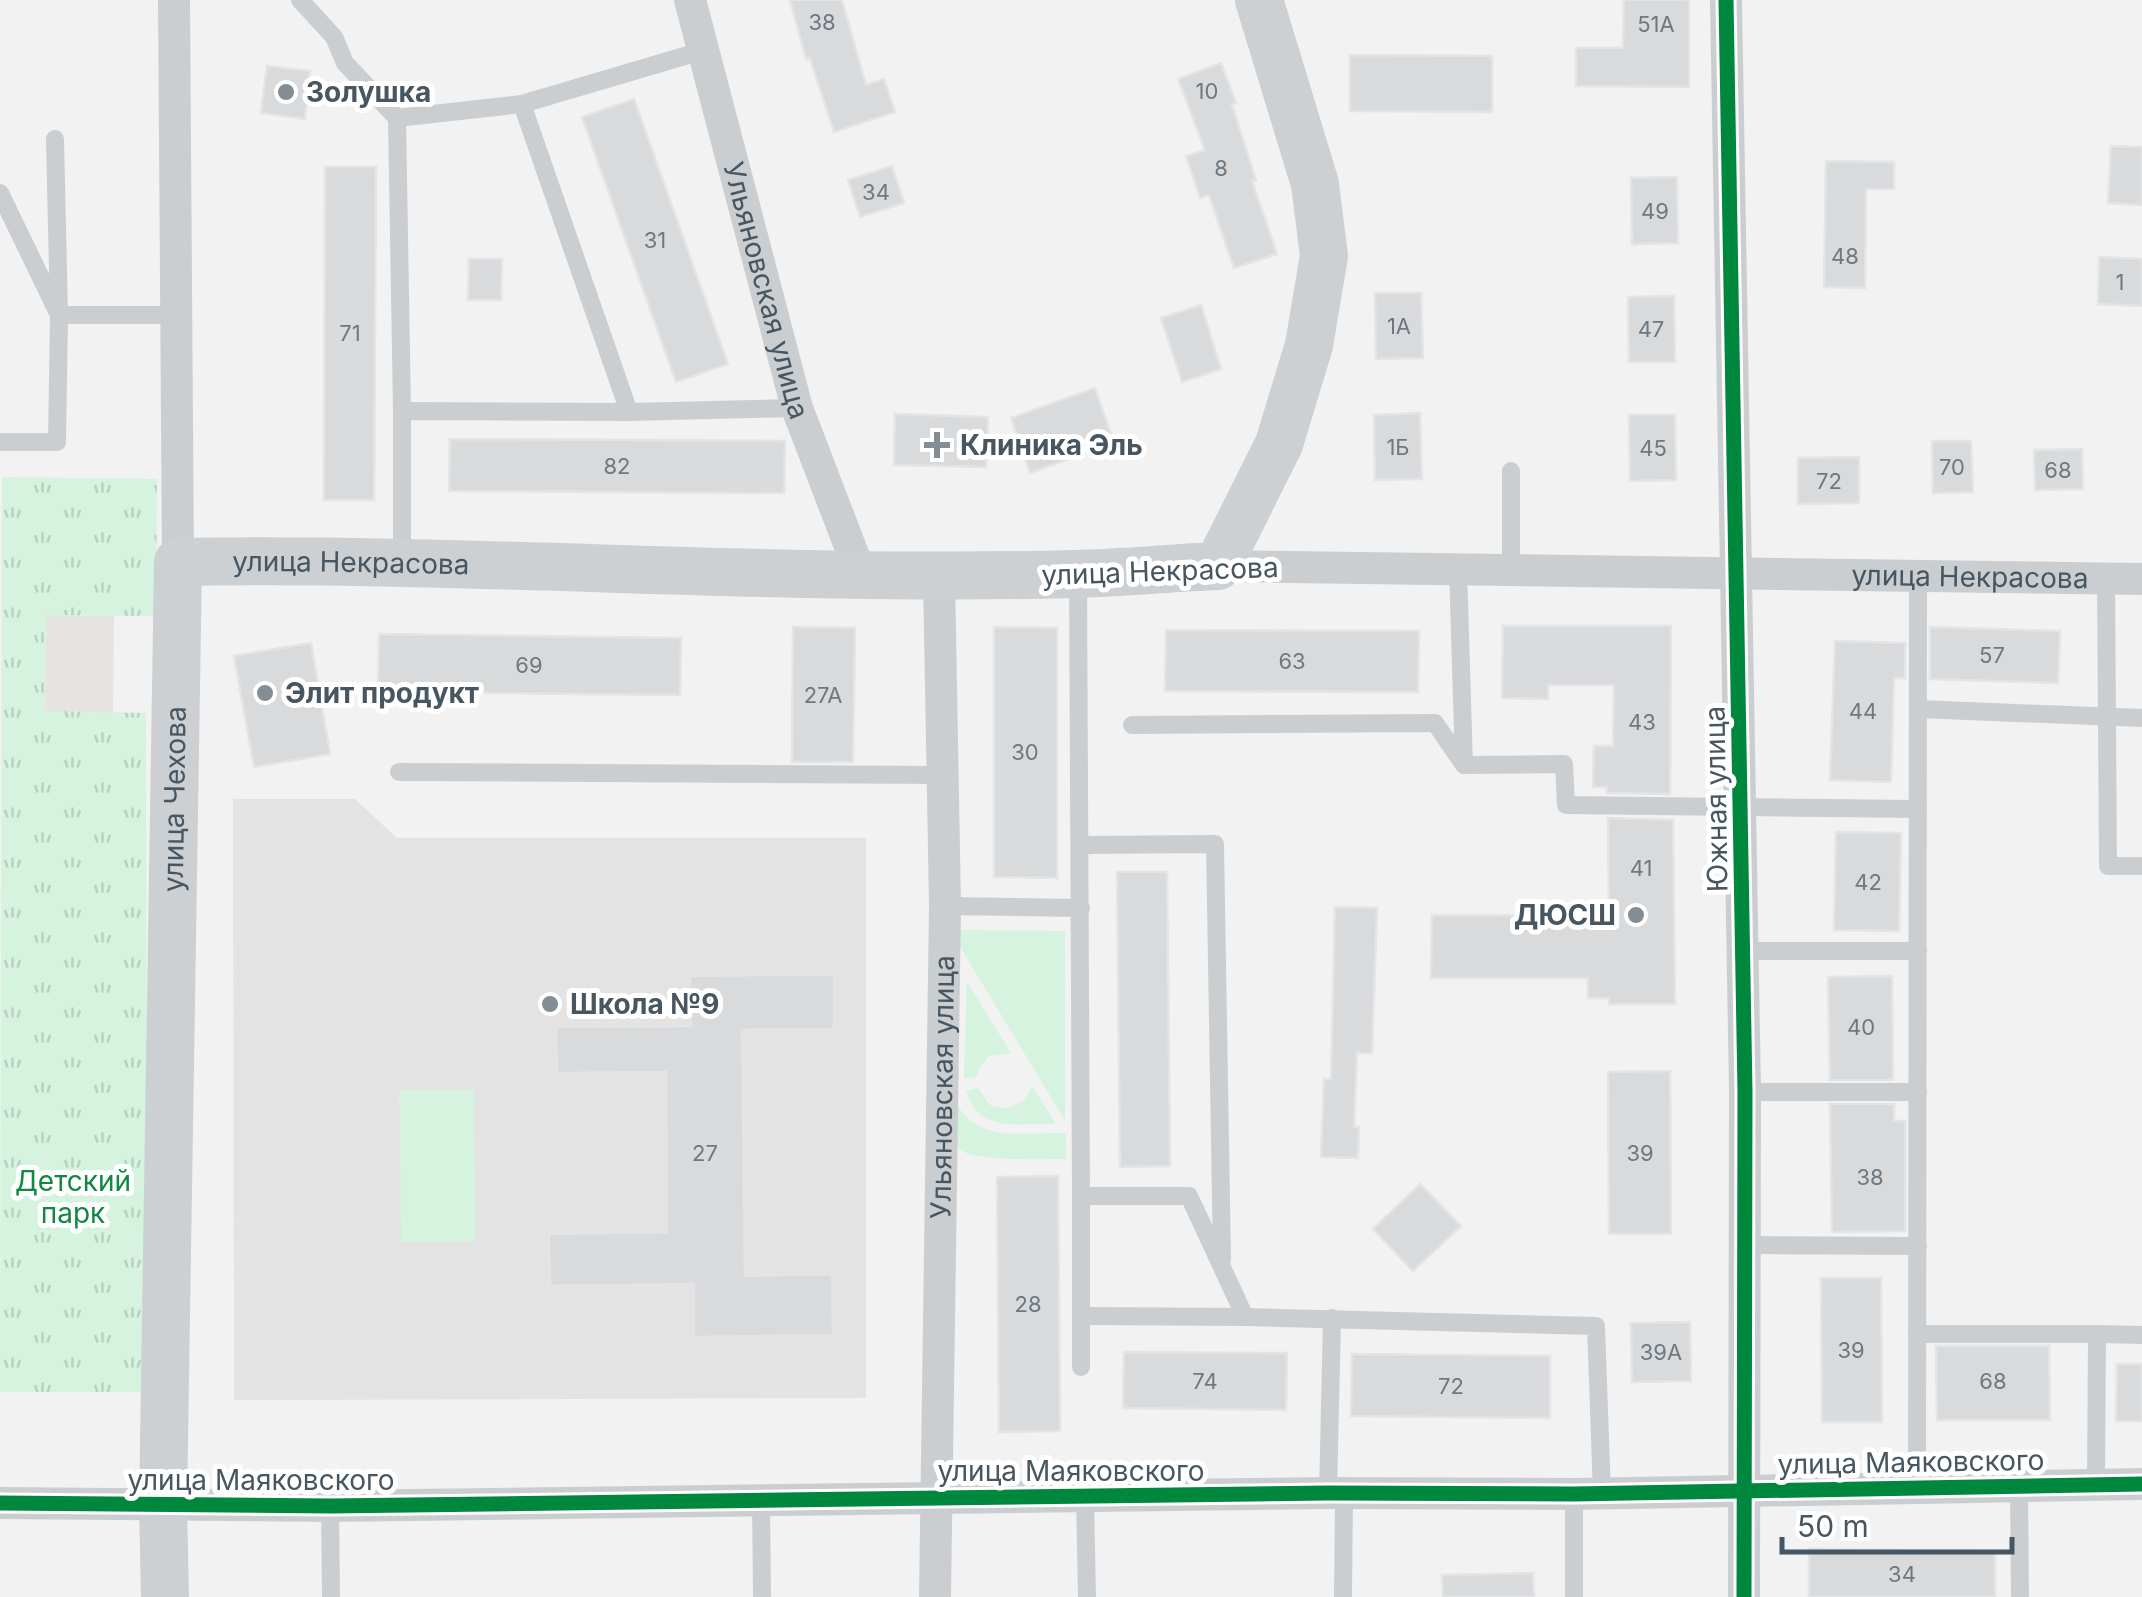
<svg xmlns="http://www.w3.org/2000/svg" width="2142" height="1597" font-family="Inter,sans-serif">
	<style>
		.commercial { fill: #e6e4e0 }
		.education { fill: #e3e3e4 }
		.green { fill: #d5f3de }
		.park { fill: url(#park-tufts) }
		.building { fill: #d9dadc; stroke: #e3e4e5; stroke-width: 2.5 }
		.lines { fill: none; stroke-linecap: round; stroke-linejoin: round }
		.service { stroke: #cbced1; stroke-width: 18 }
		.minor { stroke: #cbced1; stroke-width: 32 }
		.secondary { stroke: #cdd0d3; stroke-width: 48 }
		.cycleway-casing { stroke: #fff; stroke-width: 21 }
		.cycleway { stroke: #00873e; stroke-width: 15 }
		.poi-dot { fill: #838d93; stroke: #fff; stroke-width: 4 }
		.labels { text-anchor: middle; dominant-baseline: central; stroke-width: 10; stroke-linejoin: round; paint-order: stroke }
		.number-label { font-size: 22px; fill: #6d7880 }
		.poi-label { font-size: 28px; font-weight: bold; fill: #475660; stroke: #fff; text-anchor: start }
		.street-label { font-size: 28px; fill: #475660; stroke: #fff }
		.park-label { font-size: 28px; fill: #118841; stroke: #fff }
	</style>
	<defs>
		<pattern id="park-tufts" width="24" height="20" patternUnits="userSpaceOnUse" patternTransform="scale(2.5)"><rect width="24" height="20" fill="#d5f3de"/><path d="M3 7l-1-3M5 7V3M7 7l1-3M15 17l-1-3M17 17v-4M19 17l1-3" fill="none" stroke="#b8d2c1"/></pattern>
	</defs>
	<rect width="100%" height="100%" fill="#f2f2f2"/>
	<path class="commercial" d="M46,615L114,616L113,713L44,712Z"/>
	<path class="education" d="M233,799H355L397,838H866V1398L234,1400Z"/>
	<g class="green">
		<path d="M950,930L1065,931V1121Z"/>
		<path d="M967,982L1011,1053L989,1056L978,1070L977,1077L964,1079Z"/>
		<path d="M1032,1086L1056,1124C1018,1123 980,1134 966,1091L978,1088L990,1105C1009,1112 1025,1105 1032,1086Z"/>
		<path d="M399,1090H474L475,1241L401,1242Z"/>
		<path d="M953,1096C973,1145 1021,1132 1066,1133V1159C1045,1158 964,1164 956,1145C950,1133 953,1110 953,1096Z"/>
	</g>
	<path class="park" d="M2,477L157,479L156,616L46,615L44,711L146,713L147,1392H0Z"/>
	<g class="building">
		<path d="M790,0H842L866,85L884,79L895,112L834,132L810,58L806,59Z"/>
		<path d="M1624,0H1689V87L1576,86V48H1623Z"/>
		<path d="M1350,55L1492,56V112L1350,111Z"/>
		<path d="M1221,63L1236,103L1232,105L1256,180L1252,181L1277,254L1234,268L1209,195L1200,198L1186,156L1205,150L1178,79Z"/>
		<path d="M267,66L310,71L305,119L261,113Z"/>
		<path d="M634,99L728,364L676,382L582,117Z"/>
		<path d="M2111,146L2142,147V205L2108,203Z"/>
		<path d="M1826,161L1894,162V189H1866L1865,288L1824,287Z"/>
		<path d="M892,166L904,203L860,217L848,180Z"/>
		<path d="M325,167H376L374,500H324Z"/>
		<path d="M1677,177L1678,243L1632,244L1631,178Z"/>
		<path d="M2099,257L2142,259V306L2098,304Z"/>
		<path d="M469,259H502L501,300H468Z"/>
		<path d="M1375,293H1421L1423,358L1376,359Z"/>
		<path d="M1674,296L1675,362H1629L1628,297Z"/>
		<path d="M1201,305L1221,369L1182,382L1161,318Z"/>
		<path d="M1095,388L1114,443L1030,473L1011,418Z"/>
		<path d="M1420,413L1422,479L1375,480L1374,415Z"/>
		<path d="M895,414L988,417L986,467L894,465Z"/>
		<path d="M1629,415H1675L1676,480L1630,481Z"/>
		<path d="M450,439L785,441L784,493L449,491Z"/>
		<path d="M1932,441H1971L1973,492L1933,493Z"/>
		<path d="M2082,449L2083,489L2035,490L2034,450Z"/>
		<path d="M1859,457V503L1798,504V458Z"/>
		<path d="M1503,626H1671L1670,794L1607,793V787H1593L1594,746H1613L1614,685H1548V699L1502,698Z"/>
		<path d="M793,627L855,628L853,762H792Z"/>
		<path d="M994,627L1057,628V878L994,877Z"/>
		<path d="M1930,627L2060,631L2058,683L1930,679Z"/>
		<path d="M1166,630L1419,631L1418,692L1165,691Z"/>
		<path d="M379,634L681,638L680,695L378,692Z"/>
		<path d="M1835,641L1905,643V678H1894L1891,782L1830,780Z"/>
		<path d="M311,643L330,754L254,767L234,656Z"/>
		<path d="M1608,818L1673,820L1675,1004H1609V998H1588V978H1431L1432,915L1609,916Z"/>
		<path d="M1836,832L1901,833L1899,931L1834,930Z"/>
		<path d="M1117,872H1167L1170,1166L1120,1167Z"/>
		<path d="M1335,907L1377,908L1372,1053H1357L1354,1127H1359L1358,1158L1321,1157L1324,1079H1331Z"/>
		<path d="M834,974V1029L742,1030L745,1276L832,1274L833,1335L694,1337V1284L550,1286L549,1234L667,1232L666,1072L557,1073L556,1027L691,1026L690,976Z"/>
		<path d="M1892,976L1893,1080H1830L1828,977Z"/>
		<path d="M1670,1071L1671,1234H1609L1608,1072Z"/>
		<path d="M1830,1104H1894V1121H1905V1231L1832,1232Z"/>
		<path d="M1058,1176L1060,1431L999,1432L997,1177Z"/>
		<path d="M1420,1184L1461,1226L1413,1271L1373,1229Z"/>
		<path d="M1821,1278H1881L1882,1422H1822Z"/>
		<path d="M1690,1322L1691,1381L1632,1382L1631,1323Z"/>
		<path d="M1936,1346H2049L2050,1420H1937Z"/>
		<path d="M1124,1352L1287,1353L1286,1410L1123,1408Z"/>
		<path d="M1352,1354L1550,1356V1418L1351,1416Z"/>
		<path d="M2117,1364H2142V1421H2116Z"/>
		<path d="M1809,1549L1995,1551V1597H1809Z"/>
		<path d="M1533,1573L1534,1597H1443L1442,1575Z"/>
	</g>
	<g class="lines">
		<g class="service">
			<path d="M300,0L334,37L345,63L397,118L402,411"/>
			<path d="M522,104L629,412"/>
			<path d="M397,118L522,104L705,50"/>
			<path d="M55,139L59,315H176"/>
			<path d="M0,193L59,315L57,442H0"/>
			<path d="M402,562V411L629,412L797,408"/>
			<path d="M1511,570V471"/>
			<path d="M1078,576L1081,1196H1189L1245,1317L1596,1326L1602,1494"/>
			<path d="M2106,578L2108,866H2142"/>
			<path d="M1918,709L2142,718"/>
			<path d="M1132,725L1435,723L1464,765L1458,568"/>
			<path d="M1464,765L1564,764L1566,805L1918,809"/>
			<path d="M399,772L943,775"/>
			<path d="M1081,845L1215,844L1222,1260"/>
			<path d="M945,906L1081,908"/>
			<path d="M1743,951H1918"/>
			<path d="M1745,1092H1918"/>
			<path d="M1081,1196V1367"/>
			<path d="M1746,1245L1918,1246"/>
			<path d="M1081,1316L1245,1317"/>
			<path d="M1917,1334H2097L2096,1484"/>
			<path d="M2097,1334L2142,1335"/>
			<path d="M1917,1485L1918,577"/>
			<path d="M2019,1485L2020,1597"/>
			<path d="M1328,1493L1332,1318"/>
			<path d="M1574,1494V1597"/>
			<path d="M1085,1497L1087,1597"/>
			<path d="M761,1499L762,1597"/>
			<path d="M330,1506L331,1597"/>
			<path d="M1343,1597L1344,1494"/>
		</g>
		<g class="minor">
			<path d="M174,0L178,562"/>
			<path id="s1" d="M690,0L797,408L861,575"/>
			<path d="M1726,0L1745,1092L1744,1597"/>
			<path id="s2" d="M1218,566L2142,579"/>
			<path d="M0,1503L330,1506L1328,1493L1574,1494L2142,1484"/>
			<path id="s3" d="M935,1597L945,906L939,576"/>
		</g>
		<path class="secondary" id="s4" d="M165,1597L163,1505L178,562C476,557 775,582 1074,574C1122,573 1170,568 1218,566L1279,444L1309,345L1324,256L1315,184L1259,0"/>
		<g class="cycleway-casing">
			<g id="cycleway">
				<path d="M1726,0L1745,1092L1744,1597"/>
				<path d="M0,1503L330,1506L1328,1493L1574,1494L2142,1484"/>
			</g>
		</g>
		<use href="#cycleway" class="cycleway"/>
	</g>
	<g class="poi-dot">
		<circle cx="286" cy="92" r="10"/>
		<path d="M932 430h10v10h10v10h-10v10h-10v-10h-10v-10h10z"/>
		<circle cx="265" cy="693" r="10"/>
		<circle cx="1636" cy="915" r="10"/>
		<circle cx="550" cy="1004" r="10"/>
	</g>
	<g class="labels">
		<g class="number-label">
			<text x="822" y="22">38</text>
			<text x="1656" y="24">51А</text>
			<text x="1207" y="91">10</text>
			<text x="1221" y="168">8</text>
			<text x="876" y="192">34</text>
			<text x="1655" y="211">49</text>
			<text x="655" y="240">31</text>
			<text x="1845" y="256">48</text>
			<text x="2120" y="282">1</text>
			<text x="1399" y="326">1А</text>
			<text x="1651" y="329">47</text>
			<text x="350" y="333">71</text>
			<text x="1398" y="447">1Б</text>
			<text x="1653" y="448">45</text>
			<text x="617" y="466">82</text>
			<text x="1952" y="467">70</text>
			<text x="2058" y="470">68</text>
			<text x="1829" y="481">72</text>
			<text x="1992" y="655">57</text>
			<text x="1292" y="661">63</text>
			<text x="529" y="665">69</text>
			<text x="823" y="695">27А</text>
			<text x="1863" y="711">44</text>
			<text x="1642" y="722">43</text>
			<text x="1025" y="752">30</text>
			<text x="1641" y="868">41</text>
			<text x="1868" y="882">42</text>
			<text x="1861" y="1027">40</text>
			<text x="705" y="1153">27</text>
			<text x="1640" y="1153">39</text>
			<text x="1870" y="1177">38</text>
			<text x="1028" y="1304">28</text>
			<text x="1851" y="1350">39</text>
			<text x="1661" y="1352">39А</text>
			<text x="1205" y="1381">74</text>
			<text x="1993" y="1381">68</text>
			<text x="1451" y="1386">72</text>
			<text x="1902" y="1574">34</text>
		</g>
		<g class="poi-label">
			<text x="306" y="92">Золушка</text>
			<text x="960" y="445">Клиника Эль</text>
			<text x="285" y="693">Элит продукт</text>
			<text x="1616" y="915" text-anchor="end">ДЮСШ</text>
			<text x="570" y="1004">Школа №9</text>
		</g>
		<g class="street-label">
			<text stroke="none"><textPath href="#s1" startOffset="300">Ульяновская улица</textPath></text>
			<text stroke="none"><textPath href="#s4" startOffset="1208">улица Некрасова</textPath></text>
			<text transform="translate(1160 571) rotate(-2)">улица Некрасова</text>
			<text stroke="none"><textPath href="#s2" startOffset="752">улица Некрасова</textPath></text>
			<text stroke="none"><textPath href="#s4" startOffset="798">улица Чехова</textPath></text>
			<text transform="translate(1716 799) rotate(-91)">Южная улица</text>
			<text stroke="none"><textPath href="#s3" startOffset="510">Ульяновская улица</textPath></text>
			<text transform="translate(1911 1462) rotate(-1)">улица Маяковского</text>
			<text x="1071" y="1471">улица Маяковского</text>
			<text x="261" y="1480">улица Маяковского</text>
		</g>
		<g class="park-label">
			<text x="73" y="1181">Детский<tspan x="73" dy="32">парк</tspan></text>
		</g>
	</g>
	<path d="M1782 1537v15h230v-15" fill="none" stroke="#475660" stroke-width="5"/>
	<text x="1797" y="1537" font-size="30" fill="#475660" stroke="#ffffff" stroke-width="8" paint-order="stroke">50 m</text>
</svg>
